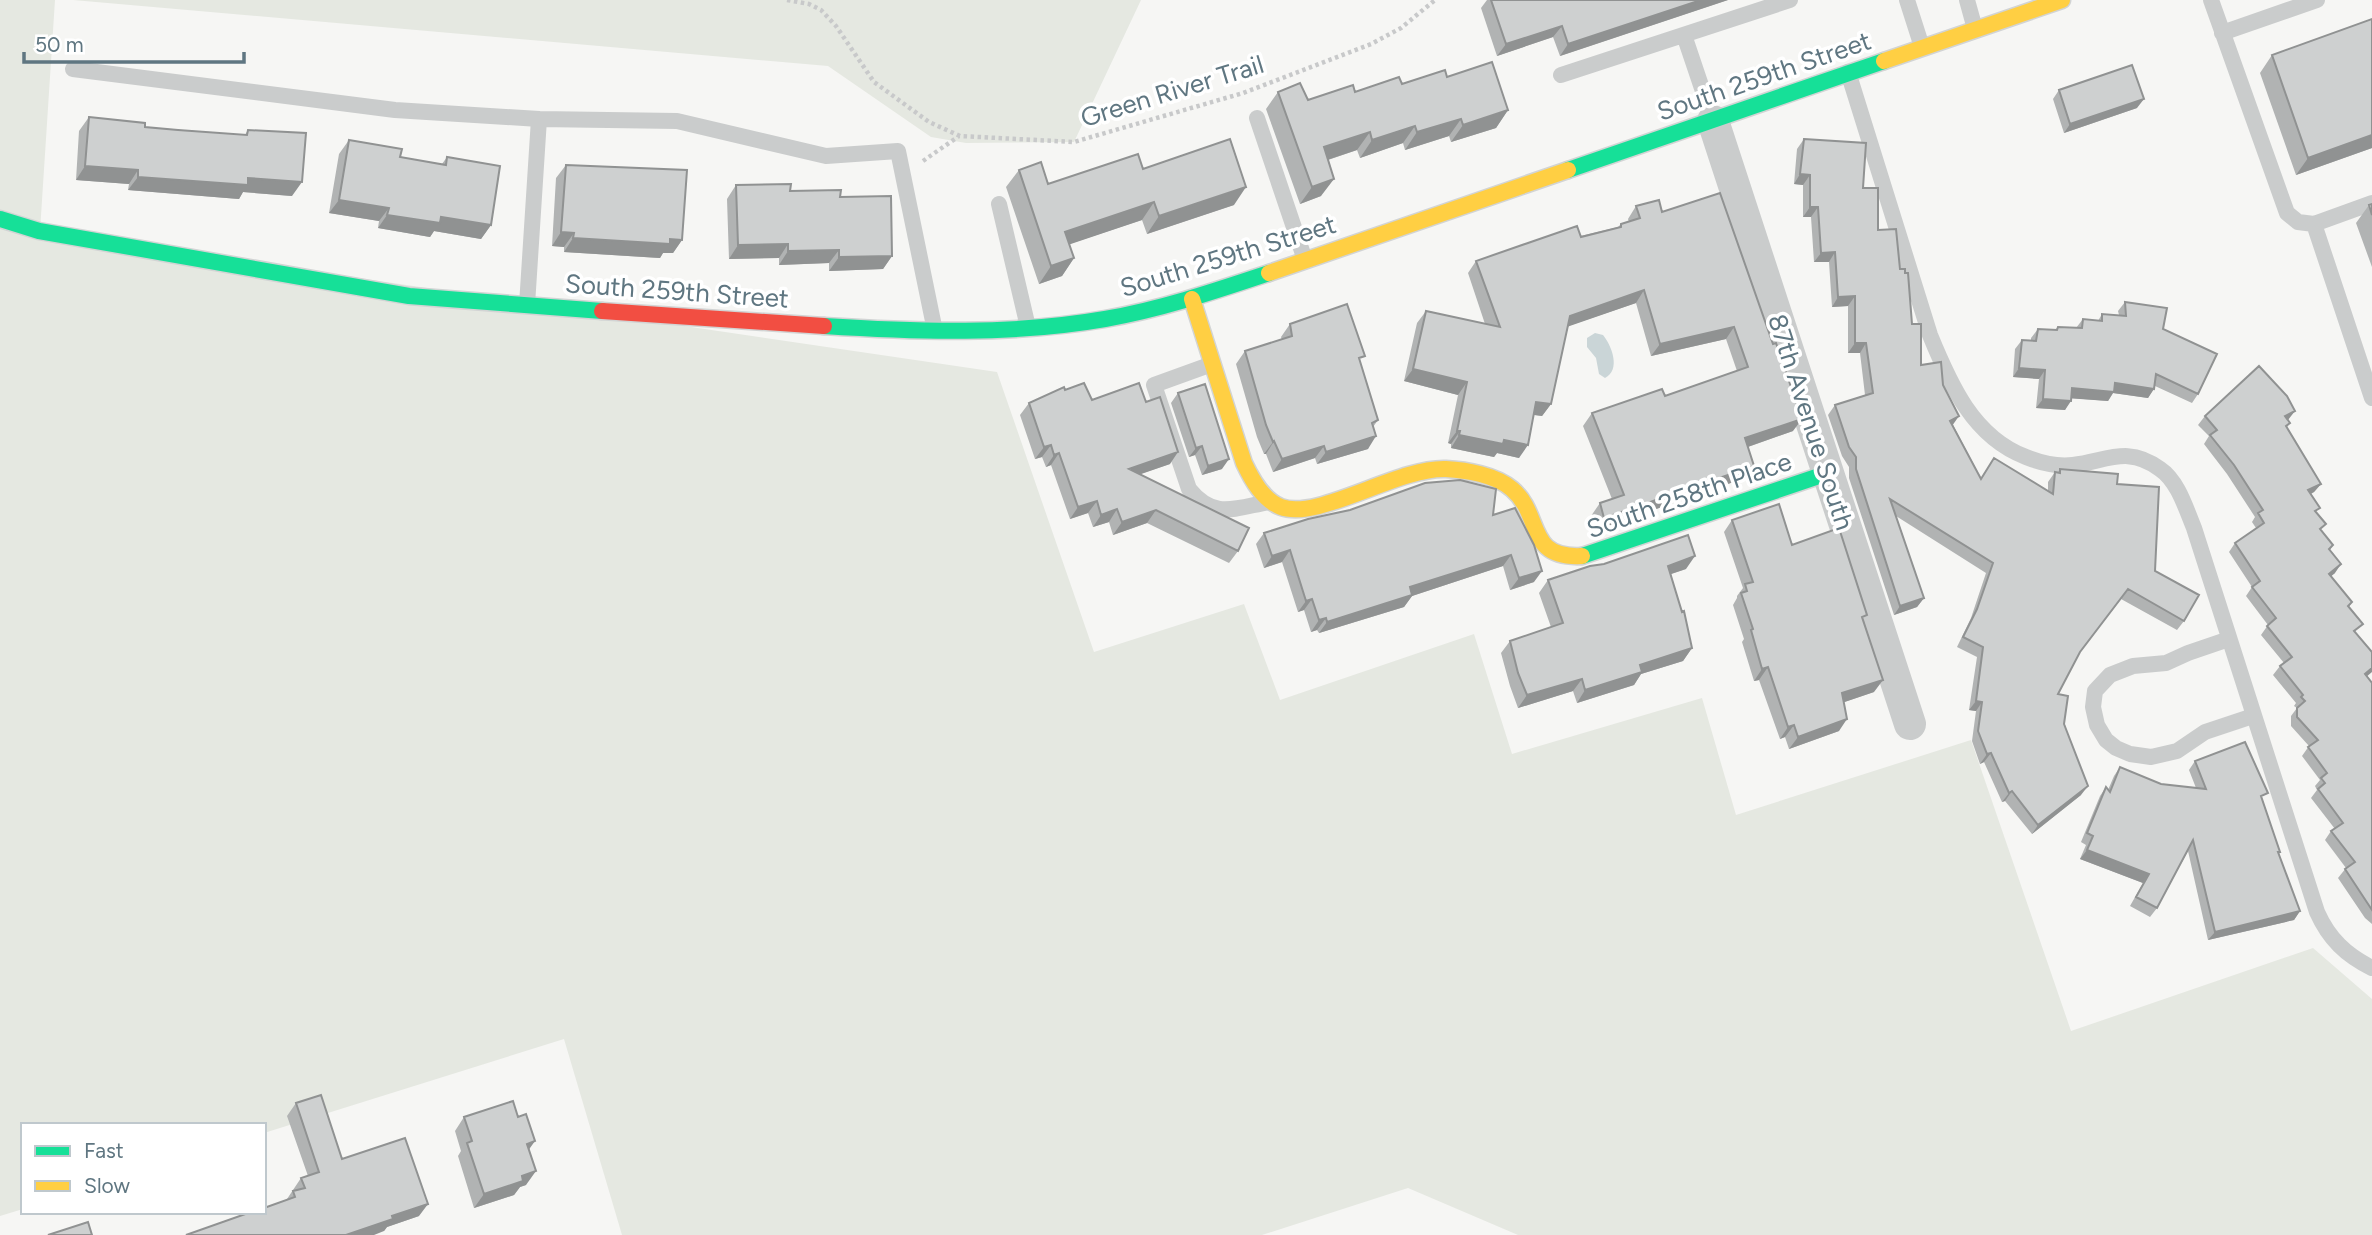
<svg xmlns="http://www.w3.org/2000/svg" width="2372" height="1235" font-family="Figtree,sans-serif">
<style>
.green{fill:#e5e8e1}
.water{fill:#cad5d7}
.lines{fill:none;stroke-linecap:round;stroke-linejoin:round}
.fast-casing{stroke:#d2d4d4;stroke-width:19}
.slow-casing{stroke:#d2d4d4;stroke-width:19}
.jam-casing{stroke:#d2d4d4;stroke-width:19}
.path{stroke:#c8c9ca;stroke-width:4.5;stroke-dasharray:3.5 3.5;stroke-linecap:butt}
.lane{stroke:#cacccc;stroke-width:16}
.street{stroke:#cacccc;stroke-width:32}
.fast{stroke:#16e098;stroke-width:16}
.slow{stroke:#ffcf43;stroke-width:16}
.jam{stroke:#f24e42;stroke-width:16}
.wall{fill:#b1b3b3}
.shaded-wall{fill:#909292}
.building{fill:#ced0d0;stroke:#909292;stroke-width:2}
.labels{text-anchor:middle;stroke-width:7;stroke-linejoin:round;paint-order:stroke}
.street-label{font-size:26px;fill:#5f7681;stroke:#fff}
</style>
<rect width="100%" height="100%" fill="#f6f6f4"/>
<path class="green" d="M0,0H55L40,231L997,372L1094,652L1244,604L1280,700L1474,634L1512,754L1702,698L1736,815L1971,740L2071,1031L2313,948L2372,999V1235H1518L1408,1188L1262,1235H622L564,1039L264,1133V1125H23V1209L0,1216Z
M73,0H1141L1074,142L966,143L931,137L828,66Z"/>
<path class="water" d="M1595,333L1603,335C1612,346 1621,370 1605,378L1599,374L1596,358L1587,347V338Z"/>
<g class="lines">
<defs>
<path id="fast" d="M1568,170L1884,61
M0,219L39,231L409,296L602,311
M824,326C918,332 1013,335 1105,319C1162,309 1215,291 1269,273
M1582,556L1828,473"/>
<path id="slow" d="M1884,61L2062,0
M1269,273L1568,170
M1192,299L1244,463C1252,480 1263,500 1281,507C1318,521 1398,467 1446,469C1466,470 1496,475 1512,489C1543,515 1525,559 1582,556"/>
<path id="jam" d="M602,311L824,326"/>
</defs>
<use href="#fast" class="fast-casing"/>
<use href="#slow" class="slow-casing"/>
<use href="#jam" class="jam-casing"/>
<path class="path" d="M787,0L809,4L821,10L836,26L874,82L929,122L960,136L1074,142L1243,93L1371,44L1401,28L1435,0
M923,161L959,136"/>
<path class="lane" d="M1907,0L1922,47
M1967,0L1975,29
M2211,0L2287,213L2298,222L2314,224L2372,203
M2222,33L2317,0
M1684,35L1713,121
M73,69L395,110L539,119L677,121L826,156L898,151L935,331
M1848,72L1930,335C1950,384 1973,437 2026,457C2041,463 2057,467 2073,465C2107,461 2128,445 2160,469C2178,481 2186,509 2194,528L2317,912C2329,939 2346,955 2372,968
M1561,75L1790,0
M1257,118L1305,260
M999,204L1028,327
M2314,224L2372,398
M527,305L539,119
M1212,364L1154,385L1189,489C1214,520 1235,508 1269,502
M2229,639L2188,653L2166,663L2133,666L2110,675L2095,691L2093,707L2097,725L2106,740L2116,748L2130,754L2151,757L2177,751L2205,732L2253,716"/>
<path class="street" d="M1713,121L1910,724"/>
<use href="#fast" class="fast"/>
<use href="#slow" class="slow"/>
<use href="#jam" class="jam"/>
</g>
<path class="wall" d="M1487,0H1728L1560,56L1553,37L1497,56L1481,8Z
M2372,19V148L2296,175L2260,73L2272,55Z
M1447,77L1508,110L1496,128L1451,142L1449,136L1405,150L1403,143L1360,158L1357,150L1328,160L1321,196L1300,204L1266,109L1278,92L1308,100Z
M2059,90L2137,108L2064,133L2053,99Z
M89,117L145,127L245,135L248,130L292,196L243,192L239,199L128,190L129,184L76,180L79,131Z
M1804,139L1863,188L1878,230L1900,269L1921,365L1943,385L1953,425L1981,478L1994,458L2048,491V482L2055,472H2058L2060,469L2117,484L2155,571L2184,621L2177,630L2121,599L2078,655L2058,694L2081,795L2032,834L2005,801L2002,802L1984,762L1980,764L1972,741L1976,711L1969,710L1977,657L1957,647L1971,618L1986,573L1896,516L1924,598L1917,607L1894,615L1849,478V467L1842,456L1828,415L1835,405L1865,395L1860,353H1848V306L1832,307L1829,262H1814L1811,217H1803V185L1794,184L1797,149Z
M349,140L400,157L442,164L447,157L491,225L481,239L434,231L430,237L378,228L379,221L329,213L339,154Z
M566,165L682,240L673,253H663L660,258L564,252V247L552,246L556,178Z
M1143,169L1234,205L1147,234L1142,220L1069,244L1074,258L1062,276L1039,284L1006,187L1019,170L1048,184Z
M736,185L840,197L892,256L883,269L829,271V263L779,265V258L729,259L727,199Z
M1720,193L1793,431L1748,447L1754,466L1745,478L1596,530L1591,516L1600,503L1612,499L1583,426L1592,413L1665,396L1737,371L1726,339L1651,356L1636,303L1568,326L1551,404L1542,416L1534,415L1519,458L1497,453L1494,457L1451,448V444L1448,443L1458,395L1404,381L1417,323L1426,311L1485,324L1468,273L1476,261L1618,227L1621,224L1629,222L1628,219L1636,206L1662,212Z
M2372,204V267L2356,223L2369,205Z
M2125,302L2163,329L2198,394L2192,403L2155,386L2148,398L2113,393L2108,401L2071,398L2065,410L2036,408L2039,379L2013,377L2015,349L2022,340L2031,341V338L2038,329L2055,330L2058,327L2076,328L2083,319L2098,321L2102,314L2119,315L2118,311Z
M1290,324L1360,362L1378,420L1373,427L1368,449L1317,464L1315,458L1273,472L1266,454H1264L1257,437L1236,364L1245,351L1282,340L1281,337Z
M1065,390L1092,400L1170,464L1140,474L1238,551L1229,563L1147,523L1113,535L1109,522L1093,527L1088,513L1070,519L1051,465L1046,467L1042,457L1035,459L1020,415L1029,403Z
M1178,393L1222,469L1202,475L1195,455L1189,457L1171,403Z
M2205,416L2288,420L2290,423L2287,427L2321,484L2314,492L2311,494L2321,530L2333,545L2330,550L2335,573L2331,576L2352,602L2349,607L2367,676L2372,683V924L2365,918L2338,878L2346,868L2325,840L2331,831L2335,829L2311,798L2317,790L2315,786L2320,780L2302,756L2309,746L2291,726V716L2297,708L2294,706L2296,703L2273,675L2280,666L2284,663L2261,635L2268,625L2246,596L2252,587L2229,552L2235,543L2256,528L2252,522L2255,517L2227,474L2204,444L2209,436L2198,425Z
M1493,515L1534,582L1510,590L1503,566L1412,596L1404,607L1319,633L1317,630L1311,632L1304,610L1298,612L1282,562L1264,568L1256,544L1264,533Z
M1732,520L1792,545L1864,620L1874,692L1844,702L1839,731L1789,749L1785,737L1780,739L1759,680L1754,681L1742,642L1744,639L1733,605L1737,598V596L1743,588L1724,532Z
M1686,569L1671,574L1692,648L1683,661L1641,674L1634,685L1577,703L1573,691L1518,708L1510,686L1501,653L1510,641L1551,627L1539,593L1548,580Z
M2195,761L2263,801L2280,852L2279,854L2300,911L2294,920L2208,940L2188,851L2157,908L2150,917L2130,906L2143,883L2080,859L2086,845L2081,842L2100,796L2106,787L2108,790L2114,776L2120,767L2161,784L2196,788L2189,770Z
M296,1103L342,1159L419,1216L387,1227L384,1231L287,1199L301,1178L308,1176L287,1116Z
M464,1117L529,1149L526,1185L520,1187L514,1195L474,1208L458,1156L461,1151L455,1131Z"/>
<path class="shaded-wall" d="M1701,0H1728L1560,56L1568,44Z
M1562,26L1553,37L1497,56L1506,44Z
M2144,99L2137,108L2064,133L2070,124Z
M1508,110L1496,128L1451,142L1463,125Z
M1461,119L1449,136L1405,150L1417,132Z
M1415,126L1403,143L1360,158L1372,140Z
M1370,132L1357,150L1312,165L1324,147Z
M2372,135V148L2296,175L2308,158Z
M85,166L138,170L129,184L76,180Z
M1800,174L1810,175L1803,185L1794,184Z
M138,177L248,178L302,182L292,196L243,192L239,199L128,190Z
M1334,179L1321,196L1300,204L1312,187Z
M1246,187L1234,205L1147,234L1159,216Z
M339,200L389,208L379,221L329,213Z
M1154,202L1142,220L1053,250L1065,232Z
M1810,207H1818L1811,217H1803Z
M387,215L441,217L491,225L481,239L434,231L430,237L378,228Z
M561,232L574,233L564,247L552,246Z
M573,238L670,239L682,240L673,253H663L660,258L564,252Z
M788,244L779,258L729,259L738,245Z
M839,250L829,263L779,265L788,251Z
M1835,252L1829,262H1814L1821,253Z
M892,256L883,269L829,271L839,257Z
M1074,258L1062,276L1039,284L1051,266Z
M1644,290L1636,303L1561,329L1570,316Z
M1855,296L1848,306L1832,307L1838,297Z
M1734,327L1726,339L1651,356L1660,344Z
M1855,343H1866L1860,353H1848Z
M2019,368L2045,370L2039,379L2013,377Z
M1413,369L1467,382L1458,395L1404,381Z
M2115,383L2154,389L2148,398L2113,393L2108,401L2066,398L2072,388Z
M2043,399L2071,401L2065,410L2036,408Z
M1536,402L1551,404L1542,416L1528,414Z
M2295,411L2288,420L2285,416Z
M1959,416L1952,426L1950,421Z
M1802,419L1793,431L1736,451L1745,438Z
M1457,431H1460L1451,444L1448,443Z
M1459,435L1504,440L1528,445L1519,458L1497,453L1494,457L1451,448Z
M1376,436L1368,449L1317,464L1326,452Z
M1274,441L1266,454H1264L1273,442Z
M1051,445L1042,457L1035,459L1044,447Z
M1202,446L1195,455L1189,457L1196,448Z
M1324,446L1315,458L1273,472L1282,459Z
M1178,452L1170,464L1121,481L1129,469Z
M1059,453L1051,465L1046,467L1054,455Z
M1229,459L1222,469L1202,475L1208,466Z
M1754,466L1745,478L1596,530L1604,518Z
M2321,484L2314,492L2302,498L2308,490Z
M1097,501L1088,513L1070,519L1078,507Z
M1117,509L1109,522L1093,527L1101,515Z
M1156,510L1147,523L1113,535L1122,522Z
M1290,550L1282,562L1264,568L1272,556Z
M1511,555L1503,566L1412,596L1404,607L1319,633L1327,622L1410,587Z
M1695,556L1686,569L1659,578L1668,566Z
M2341,564L2335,573L2323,583L2329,574Z
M1542,571L1534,582L1510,590L1519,578Z
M1924,598L1917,607L1894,615L1900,606Z
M1312,599L1304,610L1298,612L1306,601Z
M1326,618L1317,630L1311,632L1319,620Z
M1692,648L1683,661L1641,674L1634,685L1577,703L1585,690L1640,665Z
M1768,667L1759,680L1754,681L1762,669Z
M2372,668V672L2359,683L2365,674Z
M1582,679L1573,691L1518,708L1527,695Z
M1883,680L1874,692L1833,706L1842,693Z
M1976,701L1982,702L1976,711L1969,710Z
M1847,719L1839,731L1789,749L1798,737Z
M1794,725L1785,737L1780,739L1788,727Z
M1991,753L1984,762L1980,764L1987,754Z
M2088,786L2081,795L2032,834L2038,825Z
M2012,791L2005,801L2002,802L2009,793Z
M2087,850L2149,874L2143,883L2080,859Z
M2300,911L2294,920L2208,940L2215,932Z
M535,1141L525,1155L527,1144Z
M536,1171L526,1185L520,1187L514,1195L474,1208L484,1194L522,1176Z
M428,1204L419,1216L387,1227L384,1231L374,1235H346L392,1216Z"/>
<path class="building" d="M1491,0H1701L1568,44L1562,26L1506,44Z
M2372,19V135L2308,158L2272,55Z
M1492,62L1508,110L1463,125L1461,119L1417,132L1415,126L1372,140L1370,132L1324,147L1334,179L1312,187L1278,92L1300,83L1308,100L1353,85L1355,92L1399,77L1402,84L1445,70L1447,77Z
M2132,65L2144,99L2070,124L2059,90Z
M89,117L145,123V127L178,130L247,135L248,130L306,133L302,182L248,178V185L138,177V170L85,166Z
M1230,139L1246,187L1159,216L1154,202L1065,232L1074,258L1051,266L1019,170L1041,162L1048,184L1138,154L1143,169Z
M1804,139L1866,143L1863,188H1878V230L1896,229L1900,269H1905V273H1908L1912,324H1921V365L1941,362L1943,385L1959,416L1950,421L1981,479L1994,458L2053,494L2055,472L2060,473V469L2118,474L2117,484L2159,487L2155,571L2199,595L2184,621L2128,589L2080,652L2058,694L2068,696L2064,724L2088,786L2038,825L2012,791L2009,793L1991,753L1987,754L1978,731L1982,702L1976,701L1983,647L1963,637L1977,609L1993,563L1890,499L1924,598L1900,606L1856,469V457L1849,447L1835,405L1873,393L1866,343H1855V296L1838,297L1835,252L1821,253L1818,207H1810V175L1800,174Z
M349,140L402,149L400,157L446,165L447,157L500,166L491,225L441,217L440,223L387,215L389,208L339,200Z
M566,165L687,170L682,240L670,239V244L573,238L574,233L561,232Z
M791,184L790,191L841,190L840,197L891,196L892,256L839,257V250L788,251V244L738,245L736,185Z
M1720,193L1773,344L1776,343L1802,419L1745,438L1754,466L1604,518L1600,503L1624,495L1592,413L1662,389L1665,396L1748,367L1734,327L1660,344L1644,290L1570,316L1551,404L1536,402L1528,445L1504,440L1503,444L1459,435L1460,431H1457L1467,382L1413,369L1426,311L1500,327L1476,261L1577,226L1581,237L1621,227V224L1640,218L1636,206L1659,200L1662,212Z
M2372,204V215L2369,205Z
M2125,302L2167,308L2163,329L2217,354L2198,394L2156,374L2154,389L2115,383L2114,392L2072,388L2071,401L2043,399L2045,370L2019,368L2022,340L2036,341L2038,329L2057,330L2058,327L2082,328L2083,319L2102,321V314L2126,316Z
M1347,304L1365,356L1359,358L1378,420L1372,423L1376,436L1326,452L1324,446L1282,459L1274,441L1273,442L1266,425L1245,351L1292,336L1290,324Z
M2259,366L2287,396L2295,411L2285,416L2290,423L2286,426L2321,484L2308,490L2320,508L2315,511L2326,524L2320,529L2333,545L2329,549L2341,564L2329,574L2352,602L2348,606L2363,624L2354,631L2372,652V668L2365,674L2372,683V910L2345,869L2355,862L2331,831L2343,823L2318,789L2325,783L2321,778L2327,773L2308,747L2318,740L2297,717V708L2305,701L2301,697L2303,695L2280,666L2292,657L2267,626L2276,618L2252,587L2260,581L2235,543L2264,523L2258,513L2263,510L2234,465L2210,435L2217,430L2205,416Z
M1084,383L1092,400L1139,383L1146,402L1160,397L1178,452L1129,469L1249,528L1238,551L1156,510L1122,522L1117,509L1101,515L1097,501L1078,507L1059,453L1054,455L1051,445L1044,447L1029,403L1064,387L1065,390Z
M1205,384L1229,459L1208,466L1202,446L1196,448L1178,393Z
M1460,480L1496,489L1493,515L1515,508L1534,545L1542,571L1519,578L1511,555L1410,587L1412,595L1327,622L1326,618L1319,620L1312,599L1306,601L1290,550L1272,556L1264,533L1308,519L1350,510L1425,483Z
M1779,504L1792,545L1839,528L1867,615L1862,617L1883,680L1842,693L1847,719L1798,737L1794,725L1788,727L1768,667L1762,669L1751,630L1753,629L1741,593L1747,591L1745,584L1753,582L1732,520Z
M1688,535L1695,556L1668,566L1682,612L1684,611L1692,648L1640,665L1642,672L1585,690L1582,679L1527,695L1518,673L1510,641L1563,623L1548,580L1590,566L1604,564Z
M2245,742L2268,793L2261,796L2280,852H2278L2300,911L2215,932L2193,840L2157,908L2136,897L2149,874L2087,850L2093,836L2087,833L2106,787L2110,792L2120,767L2161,784L2206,789L2195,761Z
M321,1095L342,1159L405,1138L428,1204L392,1216L393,1219L346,1235H186L251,1212H264V1208L295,1197L293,1191L305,1188L301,1178L319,1172L296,1103Z
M513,1101L518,1117L526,1114L535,1141L527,1144L536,1171L522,1176L523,1181L484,1194L467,1143L472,1141L464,1117Z
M88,1222L92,1235H48Z"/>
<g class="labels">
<g class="street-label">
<text transform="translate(1764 76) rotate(-19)" y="9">South 259th Street</text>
<text transform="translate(1172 91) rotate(-17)" y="9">Green River Trail</text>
<text transform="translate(1228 256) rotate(-17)" y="9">South 259th Street</text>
<text transform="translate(677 291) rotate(4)" y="9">South 259th Street</text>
<text transform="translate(1811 422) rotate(72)" y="9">87th Avenue South</text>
<text transform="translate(1689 495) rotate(-19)" y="9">South 258th Place</text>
</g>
</g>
<rect x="21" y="1123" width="245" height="91" fill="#ffffff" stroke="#bfc8cd" stroke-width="2"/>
<rect x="35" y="1146" width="35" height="10" fill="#16e098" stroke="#bfc8cd" stroke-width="2"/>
<text x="84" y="1158" font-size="21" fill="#5f7681">Fast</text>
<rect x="35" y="1181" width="35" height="10" fill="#ffcf43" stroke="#bfc8cd" stroke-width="2"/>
<text x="84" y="1193" font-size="21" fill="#5f7681">Slow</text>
<path d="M24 52v10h220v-10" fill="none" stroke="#5f7681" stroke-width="3.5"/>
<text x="35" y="52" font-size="21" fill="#5f7681" stroke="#ffffff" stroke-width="5" paint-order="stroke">50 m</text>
</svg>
